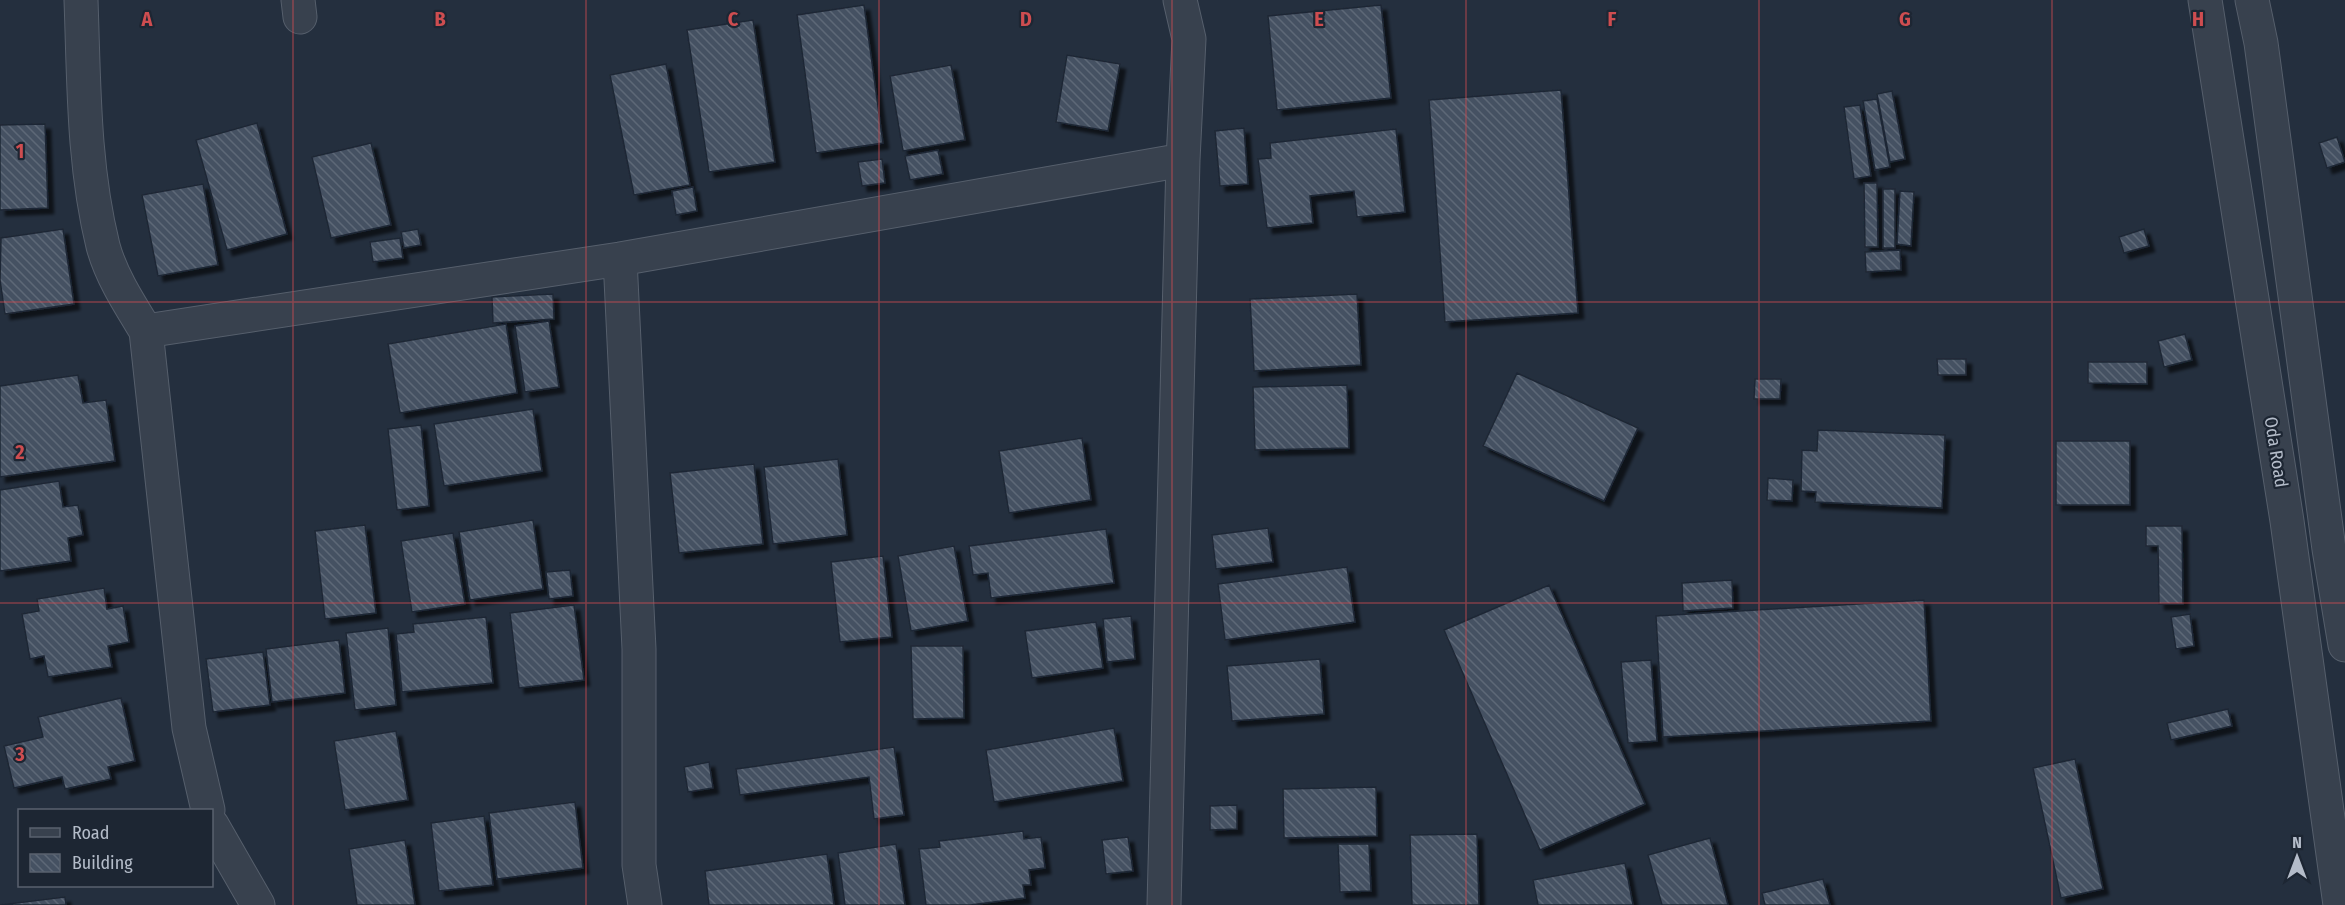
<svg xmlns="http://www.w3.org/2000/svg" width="2345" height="905" font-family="'Fira Sans Condensed',sans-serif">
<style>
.building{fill:url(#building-back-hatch);stroke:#1f2835;stroke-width:1.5;filter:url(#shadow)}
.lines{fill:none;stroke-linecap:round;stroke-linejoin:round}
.minor-casing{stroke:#565f6c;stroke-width:35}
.minor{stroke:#38414e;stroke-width:33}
.grid{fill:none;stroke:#ce4d50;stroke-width:1.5;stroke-opacity:0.55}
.labels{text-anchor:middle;stroke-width:4.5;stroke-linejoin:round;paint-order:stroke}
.street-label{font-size:18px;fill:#b4bcc9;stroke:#1d2633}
.grid-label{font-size:20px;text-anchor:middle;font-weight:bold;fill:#ce4d50;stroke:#1d2633;stroke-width:4.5;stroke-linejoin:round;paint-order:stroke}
</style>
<defs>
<pattern id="building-back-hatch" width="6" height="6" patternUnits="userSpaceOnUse" patternTransform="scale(1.5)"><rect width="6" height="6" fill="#455162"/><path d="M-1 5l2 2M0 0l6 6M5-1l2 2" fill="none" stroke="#5d6877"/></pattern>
<filter id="shadow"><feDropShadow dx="5.5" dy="5.5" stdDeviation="1.5" flood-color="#0009"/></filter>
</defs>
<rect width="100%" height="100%" fill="#242f3e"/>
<path class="building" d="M864,5L883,143L816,153L797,15Z
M1381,5L1391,98L1277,110L1268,16Z
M753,20L775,162L709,172L687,30Z
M1067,55L1120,64L1108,131L1056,122Z
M666,64L690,185L634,195L610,75Z
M951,65L965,140L903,151L890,76Z
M1561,90L1578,313L1445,322L1429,100Z
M1892,91L1905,159L1890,162L1877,94Z
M1877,99L1890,167L1875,170L1863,101Z
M1860,105L1871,176L1854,179L1844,107Z
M257,123L287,234L227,250L196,140Z
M45,124L48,208L0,210V125Z
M1244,128L1248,184L1220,186L1215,131Z
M1396,129L1405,212L1357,217L1354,191L1310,196L1313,223L1267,228L1258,159L1271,158L1270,143Z
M2337,137L2345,162L2327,168L2319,143Z
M371,143L391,225L331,238L312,157Z
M938,150L943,174L910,180L905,156Z
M882,159L885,183L862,186L858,162Z
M1864,183H1877L1878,247H1865Z
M203,184L218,265L158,276L142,195Z
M693,187L697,211L676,215L672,191Z
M1883,189H1895V248H1883Z
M1900,191L1914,192L1911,246L1897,244Z
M63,229L74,304L5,314L0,280L1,238Z
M418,229L421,245L404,248L401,232Z
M2144,229L2149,246L2124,253L2119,237Z
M400,238L403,258L373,262L370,242Z
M1900,250L1901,270L1866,272L1865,252Z
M553,294L554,319L493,323L492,297Z
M1357,294L1361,365L1254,371L1250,299Z
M549,321L559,387L525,392L515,326Z
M506,324L517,393L400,413L388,344Z
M2185,334L2192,360L2164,367L2158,341Z
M1937,359H1966V375H1938Z
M2088,362H2147V384L2088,383Z
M1517,373L1638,428L1604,501L1483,446Z
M78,375L83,403L106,400L115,461L0,477V386Z
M1755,379H1781L1780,399H1754Z
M1347,385L1349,448L1255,450L1253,387Z
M533,409L542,471L444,486L434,424Z
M421,425L429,506L397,510L388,429Z
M1818,430L1945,435L1942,508L1815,502L1816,492L1801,491L1802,450L1817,451Z
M1082,438L1091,500L1009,513L999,451Z
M2056,441H2130V505H2056Z
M838,459L847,535L773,544L764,467Z
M754,464L763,544L679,553L670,473Z
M1768,478L1793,480L1792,501L1767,500Z
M59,481L63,507L78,505L83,535L68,538L71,561L0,571V490Z
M533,520L543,589L470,600L459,532Z
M365,525L376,613L325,619L315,531Z
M2146,526H2182L2183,604H2159L2158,546H2146Z
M1268,528L1273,562L1216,569L1212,535Z
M1106,529L1114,583L991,598L988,573L973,575L969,546Z
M453,533L465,604L412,612L401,541Z
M954,546L968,621L911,631L898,556Z
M883,556L892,637L840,642L831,562Z
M1347,567L1355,622L1225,640L1218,584Z
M570,570L573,596L549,599L546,572Z
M1732,580L1733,608L1683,611L1682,583Z
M1549,585L1645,804L1540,850L1444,630Z
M104,588L107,609L123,606L129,642L108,646L112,667L48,677L44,656L30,659L22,614L39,611L37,599Z
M1924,600L1931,721L1663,737L1656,616Z
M574,605L584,680L519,688L510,613Z
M2190,614L2194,646L2176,649L2171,617Z
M1131,616L1135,659L1107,662L1103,619Z
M486,617L493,683L402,692L396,634L414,632L413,624Z
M1096,622L1103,668L1032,678L1025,631Z
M388,628L396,705L355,710L346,633Z
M339,640L345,693L272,702L266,649Z
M911,646H963L964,718L913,719Z
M263,652L270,705L213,712L206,659Z
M1320,659L1324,714L1232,721L1227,666Z
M1651,660L1657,741L1628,743L1621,662Z
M121,698L135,761L108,767L111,779L65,789L62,777L14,788L4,746L43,737L38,717Z
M2228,709L2232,726L2171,740L2167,723Z
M1114,728L1123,781L994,802L986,750Z
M396,731L408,800L345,810L334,741Z
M894,747L904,815L874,819L869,777L740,795L736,769Z
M2075,759L2103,889L2061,898L2033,768Z
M709,762L713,788L688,792L684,767Z
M1376,787L1377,836L1284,838L1283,789Z
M575,802L583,868L497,879L489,813Z
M1237,805V829L1210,830V806Z
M484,816L493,885L439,891L431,823Z
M1023,831L1024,839L1041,837L1045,868L1029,870L1031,885H1023L1025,898L970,905H926L919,849L940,847L939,841Z
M1477,834L1479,905H1412L1410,835Z
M1128,837L1133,871L1106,874L1102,840Z
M1710,838L1728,905H1662L1648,855Z
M405,840L415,905H357L349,849Z
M896,844L905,905H845L838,853Z
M1338,844H1369L1371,891L1340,892Z
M827,854L834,905H709L705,871Z
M1625,863L1633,905H1538L1533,880Z
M1823,879L1830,905H1765L1762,893Z
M65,897L66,905H0Z"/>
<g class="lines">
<defs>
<path id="minor" d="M81,0C84,82 83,165 103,246C111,276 130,305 146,331L189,728L208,810
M298,0L300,17
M2205,0L2287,521L2340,905
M2252,0L2261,43L2329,549L2345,645
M620,259L639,649V865L645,905
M146,331L620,259L1183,160
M212,825L258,905
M1164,905L1183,160L1189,39L1180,0"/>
</defs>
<use href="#minor" class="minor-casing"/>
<use href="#minor" class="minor"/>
</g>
<path class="grid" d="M293,0V905M586,0V905M879,0V905M1172,0V905M1466,0V905M1759,0V905M2052,0V905M0,302H2345M0,603H2345"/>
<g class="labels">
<g class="street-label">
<text transform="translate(2276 452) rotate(81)" y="6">Oda Road</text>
</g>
</g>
<g class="grid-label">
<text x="147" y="26">A</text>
<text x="440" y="26">B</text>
<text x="733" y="26">C</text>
<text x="1026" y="26">D</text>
<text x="1319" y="26">E</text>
<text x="1612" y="26">F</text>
<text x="1905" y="26">G</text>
<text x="2198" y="26">H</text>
<text x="20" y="158">1</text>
<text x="20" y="459">2</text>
<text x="20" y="761">3</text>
</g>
<rect x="18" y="809" width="195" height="78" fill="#1d2633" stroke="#59626f" stroke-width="1.5"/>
<rect x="30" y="828" width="30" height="9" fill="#38414e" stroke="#59626f" stroke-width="1.5"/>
<text x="72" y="839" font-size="18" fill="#b4bcc9">Road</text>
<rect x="30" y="854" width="30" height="18" fill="url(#building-back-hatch)" stroke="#59626f" stroke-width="1.5"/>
<text x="72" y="869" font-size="18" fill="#b4bcc9">Building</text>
<g transform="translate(2297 857)" stroke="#1d2633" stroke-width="4.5" paint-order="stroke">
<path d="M0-4.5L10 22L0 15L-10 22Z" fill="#b4bcc9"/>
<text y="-9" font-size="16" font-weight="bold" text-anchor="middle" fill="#b4bcc9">N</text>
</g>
</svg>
